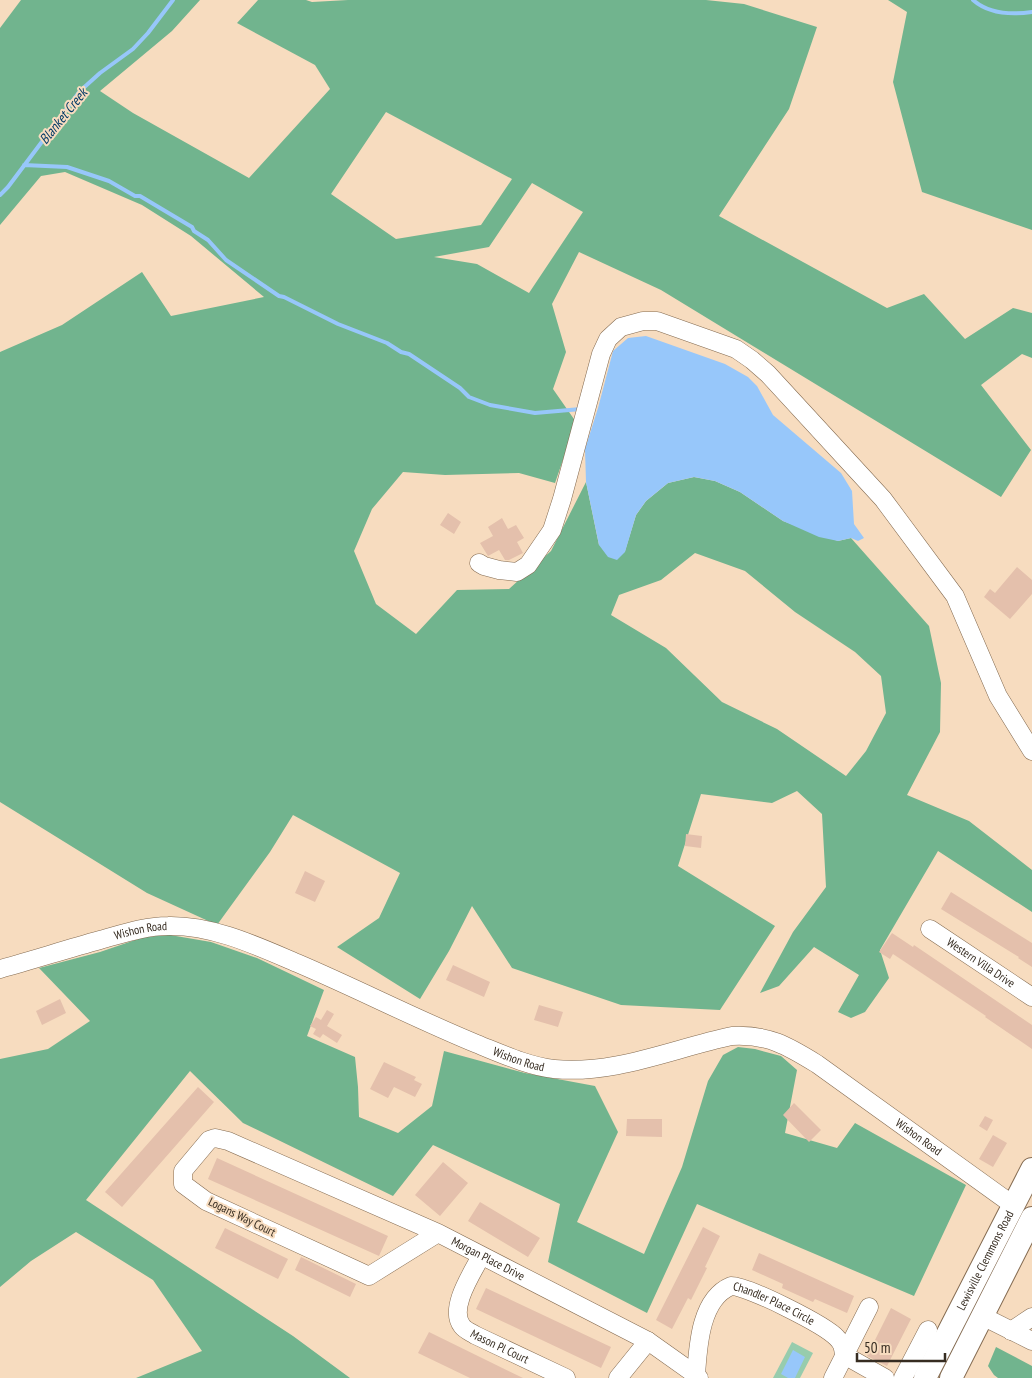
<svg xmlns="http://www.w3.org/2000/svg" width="1032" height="1378" font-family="'PT Sans Narrow',sans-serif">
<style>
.green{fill:#97ccad}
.forest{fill:#71b48e;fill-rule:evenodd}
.water{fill:#97c7fa}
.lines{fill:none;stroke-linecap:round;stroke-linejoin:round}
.stream{stroke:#97c7fa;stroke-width:4}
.building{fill:#e4c0ac}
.minor-casing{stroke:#846b51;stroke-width:19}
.major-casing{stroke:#846b51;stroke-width:24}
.minor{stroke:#fff;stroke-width:18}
.major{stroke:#fff;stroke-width:22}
.labels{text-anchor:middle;stroke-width:4;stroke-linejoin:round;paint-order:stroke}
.street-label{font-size:12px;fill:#362c21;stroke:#f7dcbf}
.water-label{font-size:14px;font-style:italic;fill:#023967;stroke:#f7dcbf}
</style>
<rect width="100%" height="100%" fill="#f7dcbf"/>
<path class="green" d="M792,1342L813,1353L800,1378H773Z"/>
<path class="forest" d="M21,0H200L172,31L100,91L133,113L249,178L330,89L315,65L237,23L258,0H306L312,2L348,0H706L744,4L817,27L789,109L719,216L887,308L924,294L965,339L1013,308L1032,313V358L1022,354L981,385L1031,450L1001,497L661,290L579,252L552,304L566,352L553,389L576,422L555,483L519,473L445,475L403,472L372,509L354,551L376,604L416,634L457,590L509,589L551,551L586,482L599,545L625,551L636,515L646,501L668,483L694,477L715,481L740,492L783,521L838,541L851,538L929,626L941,683L940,732L907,795L969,821L1032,870V912L938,851L880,950L889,978L865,1012L851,1018L838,1012L859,975L814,947L779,986L760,993L793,932L826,887L822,814L797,791L772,803L701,794L678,866L775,926L720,1010L621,1005L512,968L472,906L449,951L420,999L337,947L379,918L400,873L293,815L270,852L217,925L147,893L0,802V352L62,325L142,272L171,316L264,297L191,236L142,205L65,172L41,176L0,225V28ZM386,112L512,179L481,225L396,239L331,194ZM532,183L583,212L529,293L477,264L434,257L489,247ZM695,553L745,571L795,612L855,652L881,676L886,713L866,751L846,776L777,729L722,702L666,648L611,615L619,595L661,580Z
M888,0H1032V230L922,192L893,82L907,12Z
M170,935L211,942L257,958L324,990L307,1036L355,1057L358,1087L359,1117L398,1133L432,1106L444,1051L525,1073L595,1086L618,1132L577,1222L644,1254L682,1167L708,1081L723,1055L738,1047L755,1049L781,1056L797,1070L785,1133L837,1148L855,1123L966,1185L914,1296L697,1204L647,1313L548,1262L560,1204L433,1145L393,1196L243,1123L190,1071L86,1200L293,1336L350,1378H136L202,1351L153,1280L76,1232L31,1261L0,1287V1059L48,1049L90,1021L39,968L100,952L144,937Z
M996,1347L1032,1366V1378H998L994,1375L988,1366Z"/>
<path class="water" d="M646,336L725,364L748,377L757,386L773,415L841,473L852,491L854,524L864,538L858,541L851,538L838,541L819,537L783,521L740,492L715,481L694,477L668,483L646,501L636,515L625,552L617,560L608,557L599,545L586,482L585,449L598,408L613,351L628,338Z
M793,1350L805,1357L795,1378H788L781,1374Z"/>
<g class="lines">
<path class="stream" d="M973,0C989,14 1011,15 1032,12
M24,165L67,167L109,181L135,196H140L192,227L194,231L208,240L226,260L279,296L284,297L338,324L387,343L401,352L409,354L460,388L469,397L490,405L535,413L581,409
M0,195L8,187L80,91L100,73L133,49L148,33L173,0"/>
</g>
<path class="building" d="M448,513L461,522L454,534L440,525Z
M502,518L508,529L516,525L524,538L517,542L523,553L509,560H505L499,550L488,556L480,543L493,536L488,527Z
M1017,567L1032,580V594L1010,619L984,597L990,589L995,593Z
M686,834L702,836L701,848L685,846Z
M305,871L325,881L315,902L295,893Z
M951,892L1032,943V967L1018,958L1019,957L941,909Z
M892,933L913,947L914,945L1032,1025V1049L985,1017L986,1016L893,954L890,959L879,952Z
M453,965L490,982L484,997L446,980Z
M60,999L66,1013L42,1025L36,1011Z
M539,1005L563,1012L558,1027L534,1020Z
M327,1010L334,1014L327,1026L342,1035L337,1043L323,1034L320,1038L313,1034L316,1029L310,1026L316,1017L321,1020Z
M384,1062L416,1077L414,1080L422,1084L415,1097L394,1087L388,1098L370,1089Z
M198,1087L214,1102L122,1207L105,1192Z
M794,1103L821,1130L809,1142L783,1115Z
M985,1116L993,1120L987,1131L979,1126Z
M627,1119H662V1137L626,1136Z
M993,1135L1007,1143L993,1167L979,1159Z
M217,1158L388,1236L379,1256L208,1179Z
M443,1162L468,1183L440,1216L415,1195Z
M480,1202L540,1238L528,1257L468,1221Z
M703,1227L720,1236L705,1267L707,1268L691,1300L688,1298L672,1329L656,1320Z
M225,1228L288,1259L278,1279L215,1248Z
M759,1253L854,1296L847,1313L815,1299L813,1302L782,1288L783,1284L752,1270Z
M301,1257L356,1284L350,1297L295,1270Z
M486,1288L611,1347L601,1368L476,1309Z
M891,1308L911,1319L887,1366L867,1356Z
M429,1332L523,1378H470L418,1353Z"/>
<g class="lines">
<defs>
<g id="minor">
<path d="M479,563L484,566L499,570L517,572L528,565L552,530L562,499L601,354L608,339L621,327L643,321H657L736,349L752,360L768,374L883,499L955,596L998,696L1032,751"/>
<path id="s1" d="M930,929L1032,997"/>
<path id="s2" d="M0,969C33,960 67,949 100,940C122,934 145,926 168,926C213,925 257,946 297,963C358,989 416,1019 477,1044C502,1054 528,1066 554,1069C615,1075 674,1048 732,1036C768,1034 788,1046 817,1064L1013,1205"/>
<path id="s3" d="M438,1233L369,1276L206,1201L183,1184V1171L209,1140L215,1138L228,1141L438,1233L648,1341L696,1375"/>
<path id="s4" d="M481,1256C473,1272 448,1308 462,1326C465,1330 470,1332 475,1335L566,1378"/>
<path d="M982,1316L1032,1341"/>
<path d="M1011,1331L1032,1317"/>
<path d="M618,1378L648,1341"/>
<path id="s5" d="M699,1378L696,1375C698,1347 700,1299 731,1286C748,1286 825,1325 837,1338C843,1344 843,1348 844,1355L885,1378"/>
<path d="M833,1378L869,1307"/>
<path d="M903,1378L928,1330"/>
</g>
<g id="major">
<path id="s6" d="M925,1378L1032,1169"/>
<path d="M951,1378L1032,1218"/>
</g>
</defs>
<use href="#minor" class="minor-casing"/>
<use href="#major" class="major-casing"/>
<use href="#minor" class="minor"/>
<use href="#major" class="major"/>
</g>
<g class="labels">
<g class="street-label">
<text dy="4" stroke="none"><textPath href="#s2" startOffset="146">Wishon Road</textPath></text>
<text dy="4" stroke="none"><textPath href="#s1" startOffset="61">Western Villa Drive</textPath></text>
<text dy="4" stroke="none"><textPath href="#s2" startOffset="551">Wishon Road</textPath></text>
<text dy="4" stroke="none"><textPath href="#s2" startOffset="986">Wishon Road</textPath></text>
<text transform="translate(242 1217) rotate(26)" y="4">Logans Way Court</text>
<text dy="4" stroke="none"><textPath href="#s3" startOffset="648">Morgan Place Drive</textPath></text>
<text dy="4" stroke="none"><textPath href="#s6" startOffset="132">Lewisville Clemmons Road</textPath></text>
<text dy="4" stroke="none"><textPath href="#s5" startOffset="151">Chandler Place Circle</textPath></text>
<text dy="4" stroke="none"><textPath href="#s4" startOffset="119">Mason Pl Court</textPath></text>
</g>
<g class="water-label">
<text transform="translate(63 116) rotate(-51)" y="5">Blanket Creek</text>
</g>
</g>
<path d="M857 1353v8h88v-8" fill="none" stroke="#362c21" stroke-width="2.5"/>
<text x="864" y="1353" font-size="15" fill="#362c21" stroke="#f7dcbf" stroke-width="4" paint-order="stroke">50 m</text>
</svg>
